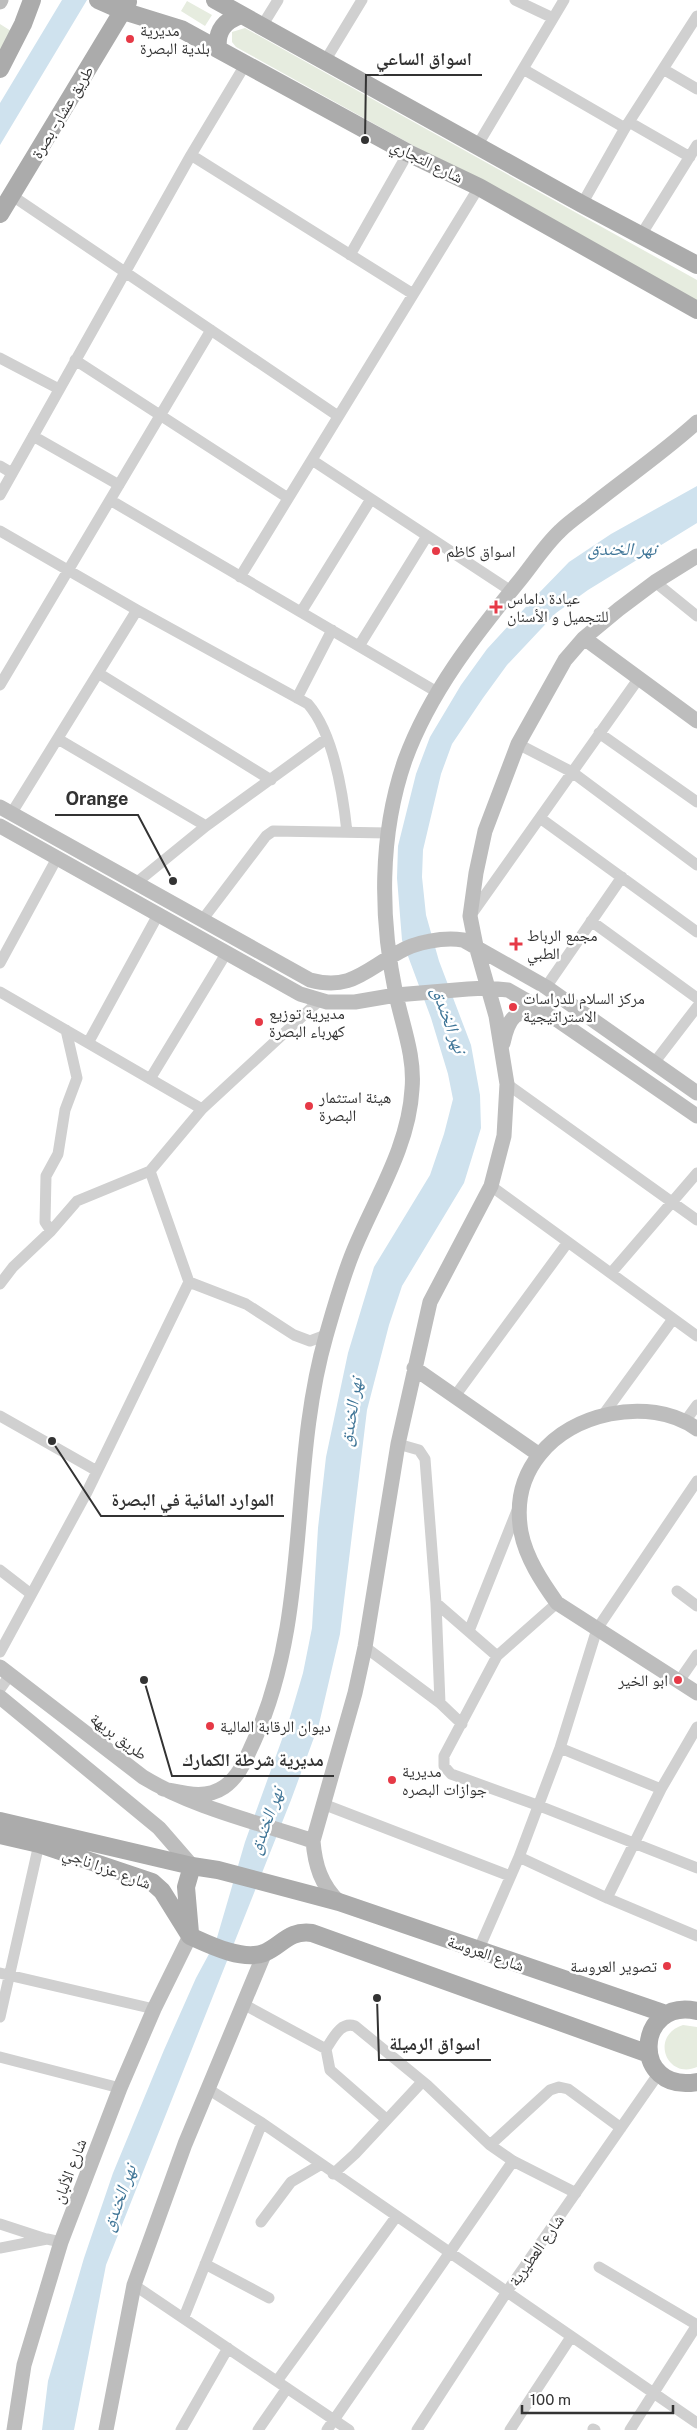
<svg xmlns="http://www.w3.org/2000/svg" width="697" height="2430" font-family="'Public Sans','Noto Naskh Arabic',sans-serif">
<style>
.green{fill:#e6ecdf}
.water{fill:#cfe2ee}
.lines{fill:none;stroke-linecap:round;stroke-linejoin:round}
.street{stroke:#d0d0d0;stroke-width:11}
.secondary{stroke:#bdbdbd;stroke-width:15}
.primary{stroke:#ababab;stroke-width:18}
.poi-dot{fill:#e63946;stroke:#fff;stroke-width:2}
.labels{text-anchor:middle;stroke-width:5;stroke-linejoin:round;paint-order:stroke}
.poi-label{font-size:16px;fill:#333;stroke:#fff;text-anchor:start}
.street-label{font-size:16px;fill:#333;stroke:#fff}
.water-label{font-size:18px;font-style:italic;fill:#3f7597;stroke:#fff}
.leader{fill:none;stroke:#333;stroke-width:2}
.callout-dot{fill:#333;stroke:#fff;stroke-width:2}
.callout-label{font-size:18px;text-anchor:middle;font-weight:bold;fill:#333;stroke:#fff;stroke-width:5;stroke-linejoin:round;paint-order:stroke}
</style>
<rect width="100%" height="100%" fill="#fff"/>
<path class="green" d="M187,1L212,15L205,26L181,11Z
M0,24L11,31L0,59Z
M245,28L697,280V303L236,47L232,42V32Z
M683,2025L697,2027V2067C667,2080 649,2036 683,2025Z"/>
<path class="water" d="M62,0H87L0,145V103Z
M697,486V523L588,590L556,613L507,665L483,698L452,744L441,774L423,850L422,877L426,915L439,961L471,1045L480,1095L481,1128L464,1183L402,1286L389,1325L367,1410L340,1634L319,1724L291,1800L106,2265L74,2430H42L48,2381L84,2258L113,2173L164,2050L196,1978L216,1941L245,1842L290,1717L303,1673L312,1628L318,1528L326,1457L348,1353L374,1267L430,1175L444,1134L453,1099L448,1074L431,1018L402,940L397,878L398,846L416,774L430,737L461,685L487,649L536,596L569,562L611,534Z"/>
<g class="lines">
<path class="street" d="M515,0L553,18
M262,26L278,0
M325,61L362,0
M523,69L625,128
M663,69L697,89
M629,122L690,157
M477,146L564,0
M191,155L413,294
M11,195L338,416
M582,204L625,128L697,16
M641,235L697,145
M350,255L408,153
M0,358L59,389
M75,360L288,498
M33,436L119,485
M312,460L511,591
M0,466L12,473
M0,495L191,155L245,65
M110,500L437,692
M0,531L137,610L308,704C334,734 343,794 347,832
M240,577L479,187
M655,582L697,616
M301,612L371,499
M359,646L427,536
M98,673L271,780
M0,685L211,330
M297,698L332,630
M599,733L697,802
M58,739L206,826
M518,744L572,772L697,865
M11,814L137,610
M540,818L697,932
M136,883L206,826L326,739
M471,915L639,678
M203,919L266,836L273,831L388,833
M591,921L697,998
M0,963L57,858
M546,987L622,877
M0,992L202,1109
M88,1043L159,913
M654,1063L697,1007
M150,1079L227,952
M507,1084L697,1220
M491,1186L697,1336
M51,1231L45,1222L46,1176L58,1154L65,1110L77,1078L66,1030
M611,1273L697,1173
M189,1282L246,1304L294,1335L310,1341L326,1335
M0,1284L13,1267L51,1231L77,1201L150,1171L202,1109L320,1000
M455,1396L568,1242
M603,1415L673,1319
M0,1416L97,1471
M686,1420L697,1405
M398,1444L419,1450L425,1459L436,1603L440,1703
M0,1570L31,1594
M677,1591L697,1606
M436,1603L497,1656
M557,1603L497,1656L444,1756V1766L451,1774L537,1805L697,1868
M469,1631L518,1508
M365,1647L440,1703L462,1724
M0,1652L87,1492L189,1282L150,1171
M679,1681L697,1655
M0,1689L10,1675
M560,1748L661,1789
M323,1804L510,1876
M519,1857L607,1898L697,1936
M607,1898L661,1789L697,1727
M478,1951L519,1857L560,1748L597,1629L697,1481
M0,1973L154,2009
M243,2004L326,2049
M0,2017L39,1844
M0,2057L120,2088
M208,2089L262,2123L697,2423
M386,2119L330,2070L326,2049C333,2039 340,2021 355,2026L427,2085L490,2145L513,2161L576,2193
M490,2145L550,2090L559,2087L568,2089L621,2128
M333,2174L355,2154L422,2082
M261,2222L291,2182L320,2165
M0,2224L46,2239
M0,2248L47,2239L61,2242
M205,2264L269,2298
M599,2267L697,2325
M134,2285L349,2430
M184,2317L262,2123
M277,2381L396,2217
M593,2429L595,2430
M181,2430L228,2348
M258,2430L287,2388
M327,2430L513,2161
M417,2430L506,2293L659,2073
M510,2430L571,2337
M630,2430L697,2325"/>
<path class="secondary" d="M0,2L1,0
M584,638L697,721
M0,807L310,980C351,991 365,970 399,952C416,942 443,937 463,940L546,987L697,1093
M0,826L300,994L327,1002H355L396,995L468,989L487,988L508,990L543,1010L697,1116
M503,1043C509,1016 515,1010 543,1010
M414,1368L538,1454
M697,1429C673,1411 639,1408 610,1414C553,1426 510,1470 521,1532C526,1558 542,1582 557,1603L697,1693
M0,1667L143,1777C194,1808 257,1822 313,1841C315,1865 321,1885 339,1902
M0,1697L159,1828L192,1866
M163,1789C184,1793 205,1800 224,1787C240,1776 246,1758 254,1741C312,1613 288,1468 326,1336C334,1308 342,1279 353,1252C374,1200 409,1147 412,1089C415,1057 403,1027 396,995C380,918 379,835 405,760C430,692 475,635 520,580C533,564 545,545 560,531C569,522 581,514 591,506C626,478 664,452 697,422
M313,1841L355,1693L365,1647L398,1444L430,1302L491,1186L504,1136L507,1084L496,1016L476,946L470,916L476,873L485,831L518,744L565,660L584,638L619,609L655,582L697,556
M14,2430L24,2365L61,2242L120,2088L154,2009L190,1936
M106,2430L134,2285L185,2144L265,1952"/>
<path class="primary" d="M98,0L123,11L181,29L408,153L479,187L697,310
M215,0L582,204L697,265
M218,49C216,31 224,21 241,15
M0,69L23,24L32,0
M0,214L128,2
M0,1821L192,1866L218,1870L339,1902L666,2014
M0,1835L39,1844L152,1882L162,1891L190,1936
M190,1933L186,1887L192,1866
M190,1936C210,1945 242,1961 264,1953C283,1945 288,1930 312,1933L649,2054
M697,2011C635,1997 630,2094 697,2082"/>
</g>
<g class="poi-dot">
<circle cx="130" cy="39" r="5"/>
<circle cx="436" cy="551" r="5"/>
<path d="M493.5 599.5h5v5h5v5h-5v5h-5v-5h-5v-5h5z"/>
<path d="M513.5 936.5h5v5h5v5h-5v5h-5v-5h-5v-5h5z"/>
<circle cx="513" cy="1007" r="5"/>
<circle cx="259" cy="1022" r="5"/>
<circle cx="309" cy="1106" r="5"/>
<circle cx="678" cy="1680" r="5"/>
<circle cx="210" cy="1726" r="5"/>
<circle cx="392" cy="1780" r="5"/>
<circle cx="667" cy="1966" r="5"/>
</g>
<g class="labels">
<g class="poi-label">
<text x="140" y="36">مديرية<tspan x="140" dy="18">بلدية البصرة</tspan></text>
<text x="446" y="557">اسواق كاظم</text>
<text x="507" y="604">عيادة داماس<tspan x="507" dy="18">للتجميل و الأسنان</tspan></text>
<text x="527" y="941">مجمع الرباط<tspan x="527" dy="18">الطبي</tspan></text>
<text x="523" y="1004">مركز السلام للدراسات<tspan x="523" dy="18">الاستراتيجية</tspan></text>
<text x="269" y="1019">مديرية توزيع<tspan x="269" dy="18">كهرباء البصرة</tspan></text>
<text x="319" y="1103">هيئة استثمار<tspan x="319" dy="18">البصرة</tspan></text>
<text x="668" y="1686" text-anchor="end">ابو الخير</text>
<text x="220" y="1732">ديوان الرقابة المالية</text>
<text x="402" y="1777">مديرية<tspan x="402" dy="18">جوازات البصره</tspan></text>
<text x="657" y="1972" text-anchor="end">تصوير العروسة</text>
</g>
<g class="street-label">
<text transform="translate(62 112) rotate(-59)" y="6">طريق عشار - بصرة</text>
<text transform="translate(427 161) rotate(26)" y="6">شارع التجاري</text>
<text transform="translate(119 1736) rotate(37)" y="6">طريق بريهة</text>
<text transform="translate(107 1868) rotate(20)" y="6">شارع عزرا ناجي</text>
<text transform="translate(486 1953) rotate(19)" y="6">شارع العروسة</text>
<text transform="translate(69 2171) rotate(-69)" y="6">شارع الألبان</text>
<text transform="translate(536 2250) rotate(-55)" y="6">شارع العطيرية</text>
</g>
<g class="water-label">
<text x="622" y="555">نهر الخندق</text>
<text transform="translate(449 1020) rotate(70)" y="6">نهر الخندق</text>
<text transform="translate(351 1412) rotate(-81)" y="6">نهر الخندق</text>
<text transform="translate(266 1821) rotate(-70)" y="6">نهر الخندق</text>
<text transform="translate(119 2198) rotate(-70)" y="6">نهر الخندق</text>
</g>
</g>
<path class="leader" d="M365 140L366 75H482M173 881L138 815H55M52 1441L101 1516H284M144 1680L172 1776H334M377 1998L379 2060H491"/>
<g class="callout-dot">
<circle cx="365" cy="140" r="5"/>
<circle cx="173" cy="881" r="5"/>
<circle cx="52" cy="1441" r="5"/>
<circle cx="144" cy="1680" r="5"/>
<circle cx="377" cy="1998" r="5"/>
</g>
<g class="callout-label">
<text x="424" y="65">اسواق الساعي</text>
<text x="97" y="805">Orange</text>
<text x="193" y="1506">الموارد المائية في البصرة</text>
<text x="253" y="1766">مديرية شرطة الكمارك</text>
<text x="435" y="2050">اسواق الرميلة</text>
</g>
<path d="M522 2405v8h151v-8" fill="none" stroke="#333333" stroke-width="2.5"/>
<text x="530" y="2405" font-size="15" fill="#333333" stroke="#ffffff" stroke-width="4" paint-order="stroke">100 m</text>
</svg>
